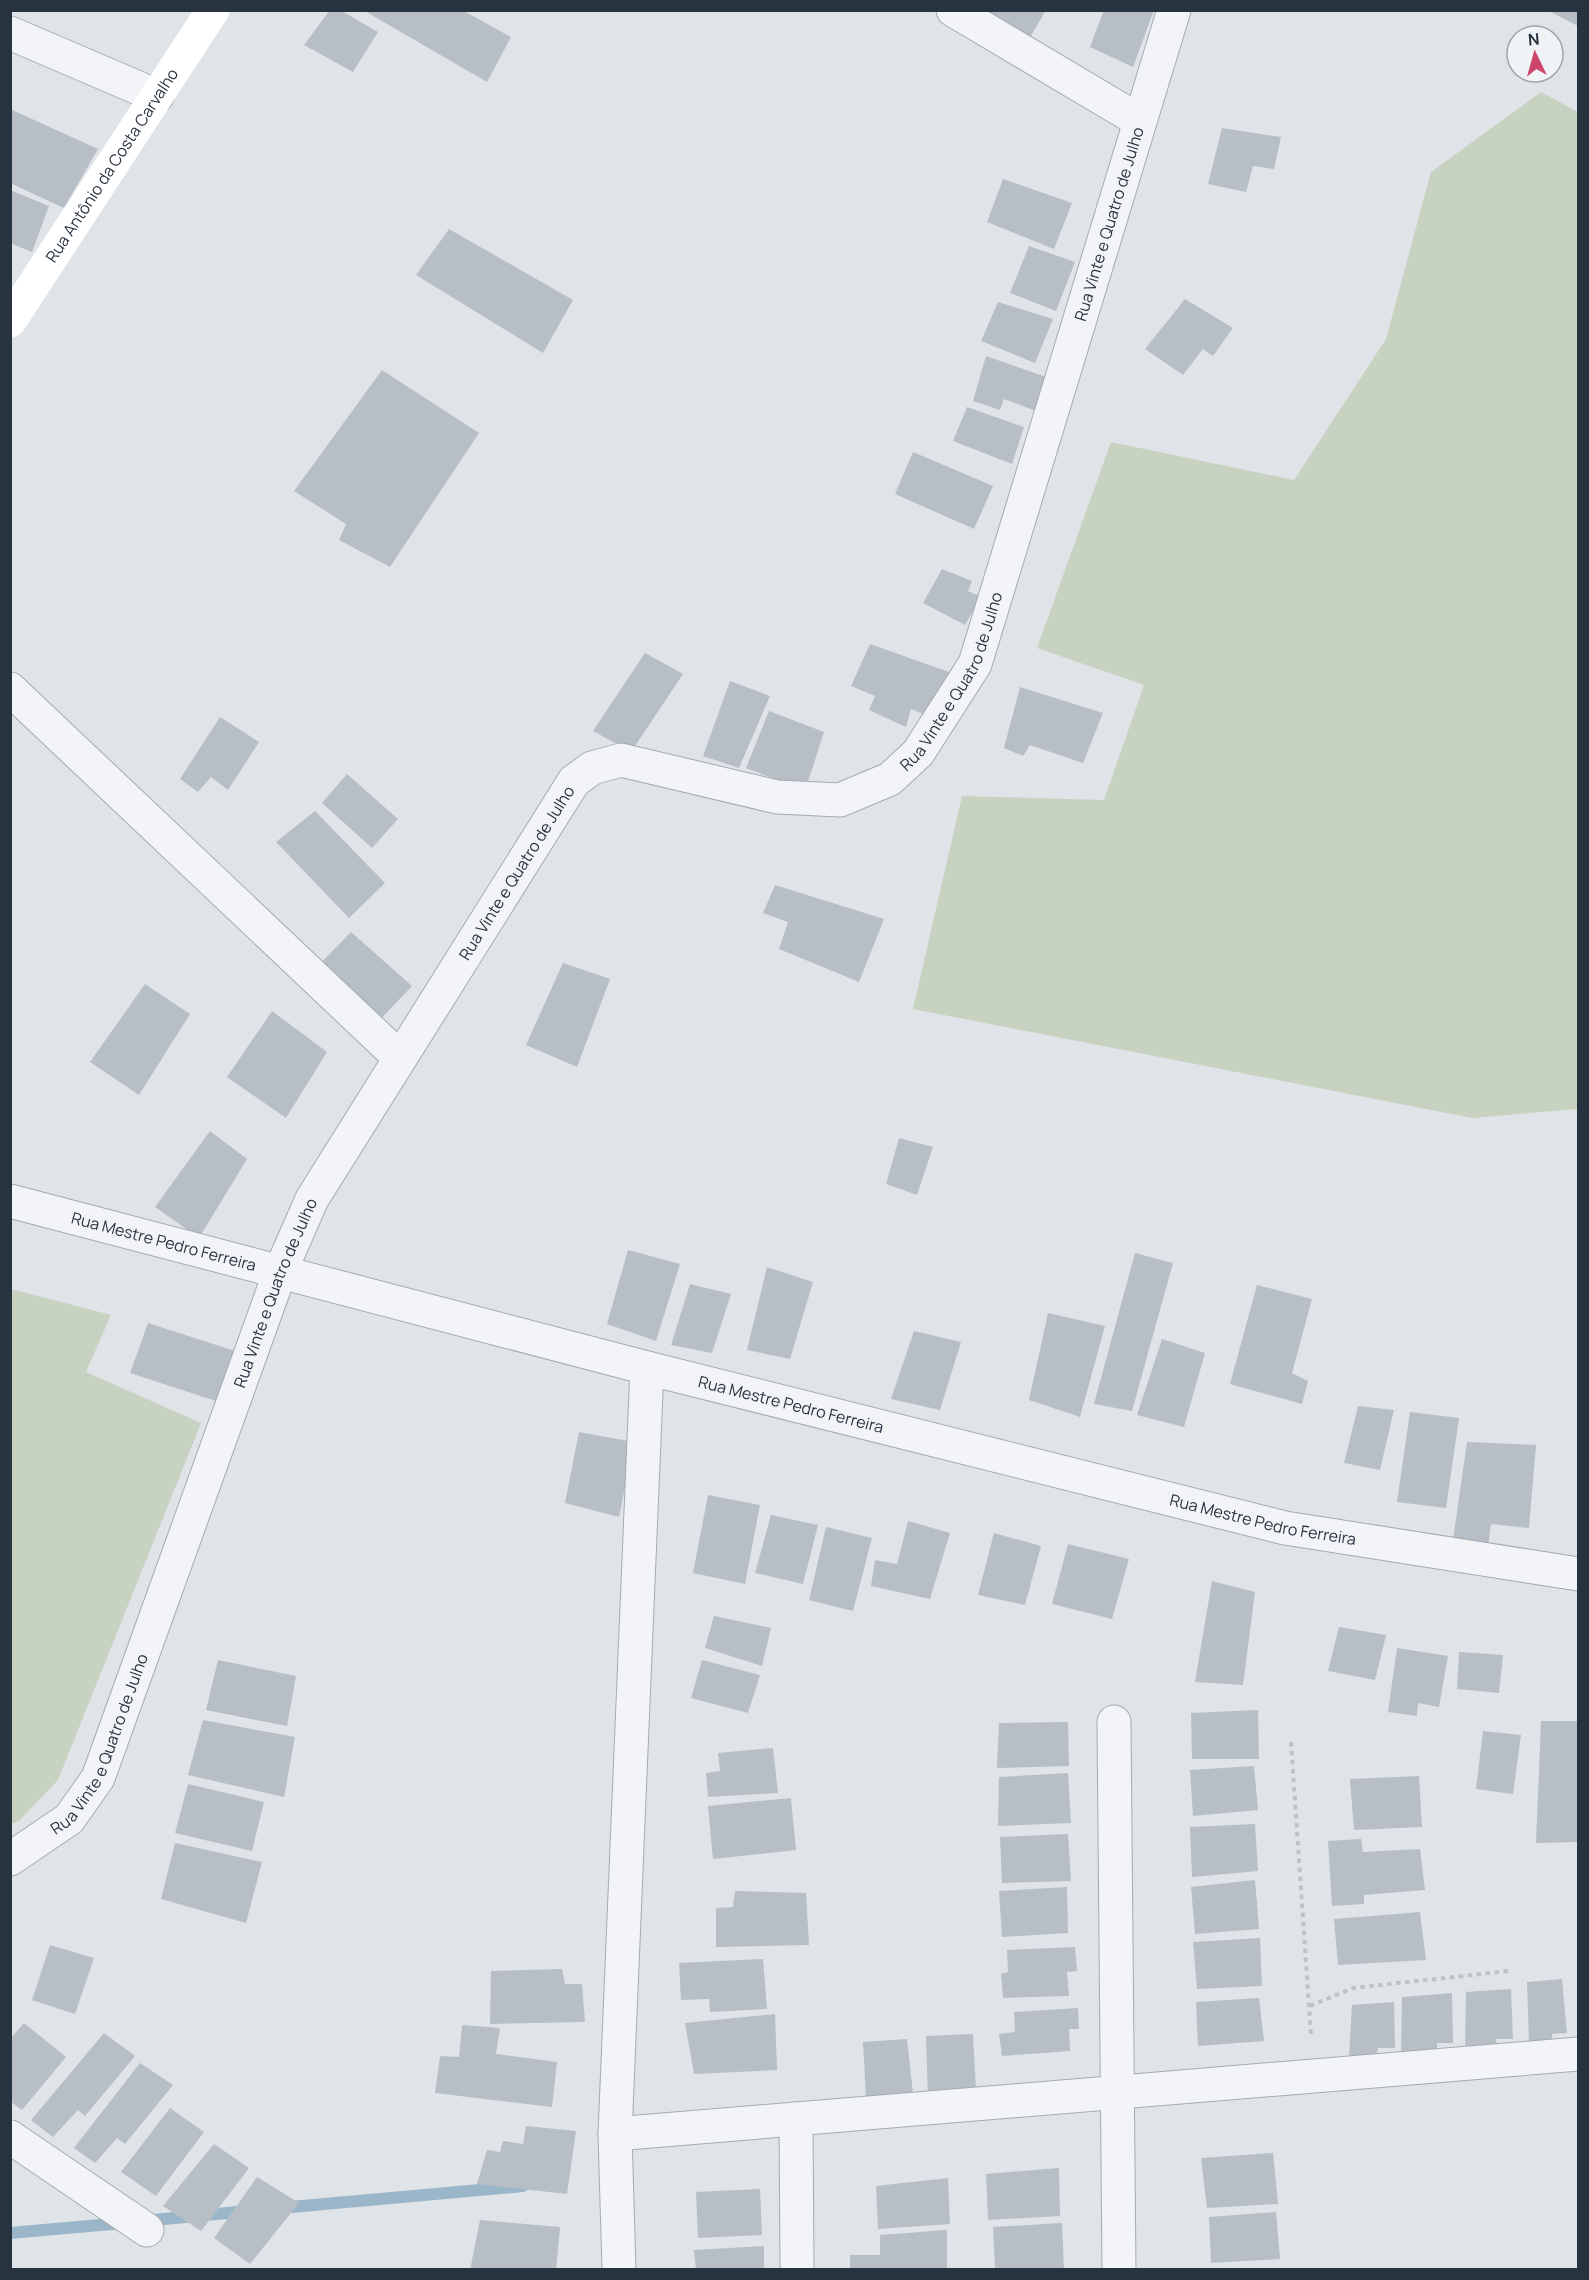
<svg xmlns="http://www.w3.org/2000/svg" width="1589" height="2280" font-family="Manrope,sans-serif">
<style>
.green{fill:#c7d2c1}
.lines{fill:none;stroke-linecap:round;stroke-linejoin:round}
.stream{stroke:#9bb6c8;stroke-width:12}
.building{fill:#b7bec5}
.street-casing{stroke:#a4abb2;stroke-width:35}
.path{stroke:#bdc2c7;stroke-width:4;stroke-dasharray:4.5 4.5;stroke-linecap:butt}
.street{stroke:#f2f4f7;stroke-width:33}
.secondary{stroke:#fff;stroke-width:33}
.labels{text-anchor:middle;stroke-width:6;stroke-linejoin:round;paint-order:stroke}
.street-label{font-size:16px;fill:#283340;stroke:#eff3f6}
</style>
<rect width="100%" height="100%" fill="#dfe4e8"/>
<path class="green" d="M1541,92L1578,112V1109L1472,1118L913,1009L962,796L1104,800L1144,685L1037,648L1111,442L1294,480L1386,339L1431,172Z
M11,1289L111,1315L86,1372L201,1423L58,1780L19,1821L11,1824Z"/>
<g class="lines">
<path class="stream" d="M280,2208L523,2186
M143,2221L248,2211
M10,2233L123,2223"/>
</g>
<path class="building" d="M330,10H340L378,32L353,72L304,45Z
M363,10H462L511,37L487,82Z
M989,10H1046L1028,41L986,15Z
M1104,10H1154L1133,67L1090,47Z
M1547,10H1578V26Z
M10,109L98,149L64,208L10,183Z
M1222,128L1281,137L1274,169L1253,166L1246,192L1208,184Z
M1003,179L1072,203L1054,249L987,222Z
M10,190L49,206L32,252L10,243Z
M449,229L573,300L543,353L416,275Z
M1029,246L1075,262L1056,311L1010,293Z
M1185,299L1233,328L1213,356L1203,349L1183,375L1145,349Z
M998,302L1053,319L1035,363L981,341Z
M986,356L1049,378L1036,411L1004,399L1000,410L973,401Z
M382,370L479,433L390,567L339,540L346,524L294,491Z
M967,407L1024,427L1012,464L953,441Z
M913,452L993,486L974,529L895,494Z
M942,569L972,581L968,591L981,597L965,625L923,603Z
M870,644L949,672L931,717L911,709L906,727L869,710L875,696L851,686Z
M645,653L683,674L631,752L593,731Z
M730,681L770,696L739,768L703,756Z
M1020,687L1103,713L1083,763L1030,745L1023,756L1004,748Z
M769,711L824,732L805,791L746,768Z
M220,717L259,742L228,790L211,777L198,792L180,779Z
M347,774L398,819L372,848L322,803Z
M315,811L385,883L349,918L276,842Z
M775,885L884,919L859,982L779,949L788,922L763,913Z
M351,932L412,986L377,1023L317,967Z
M563,963L610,979L577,1067L526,1045Z
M145,984L190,1014L139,1095L90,1062Z
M272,1011L327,1052L286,1118L227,1077Z
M210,1131L247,1159L199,1238L155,1207Z
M899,1138L933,1147L917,1195L886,1184Z
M628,1250L680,1264L656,1341L607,1324Z
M1135,1253L1173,1263L1132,1411L1094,1404Z
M767,1267L813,1282L790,1359L747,1350Z
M690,1284L731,1294L712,1353L671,1345Z
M1257,1285L1312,1299L1292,1373L1308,1381L1302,1404L1230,1384Z
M1048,1313L1105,1326L1080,1417L1029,1400Z
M148,1323L238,1352L222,1403L130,1373Z
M914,1331L961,1342L940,1410L891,1399Z
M1162,1339L1205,1353L1184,1427L1137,1415Z
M1358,1406L1394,1410L1380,1470L1344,1463Z
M1410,1412L1459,1418L1446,1508L1397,1502Z
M579,1432L634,1442L619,1517L565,1503Z
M1467,1442L1536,1445L1529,1528L1491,1524L1488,1547L1453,1540Z
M708,1495L760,1505L745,1584L693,1573Z
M771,1515L818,1525L803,1584L755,1573Z
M908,1521L950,1533L930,1599L871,1586L875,1560L897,1564Z
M826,1527L872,1538L853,1611L809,1600Z
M994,1533L1041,1546L1025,1605L978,1595Z
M1068,1544L1129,1559L1112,1619L1052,1604Z
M1212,1581L1255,1592L1243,1685L1195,1682Z
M714,1616L771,1628L762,1666L705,1648Z
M1339,1627L1386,1635L1375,1680L1328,1671Z
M1397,1648L1448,1656L1439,1707L1418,1703L1417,1716L1388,1712Z
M1459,1652L1503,1655L1499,1693L1457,1689Z
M218,1660L296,1676L287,1726L206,1710Z
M702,1660L760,1675L748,1713L691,1698Z
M1258,1710L1259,1759H1192L1191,1713Z
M203,1720L295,1737L284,1797L188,1775Z
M1541,1721H1578V1842L1536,1843Z
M1068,1722L1069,1766L997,1768L999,1723Z
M1483,1731L1521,1735L1513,1794L1476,1789Z
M773,1748L778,1793L708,1797L706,1773L720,1771L718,1753Z
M1254,1766L1258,1810L1193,1816L1190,1770Z
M1068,1773L1071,1823L998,1826L999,1777Z
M1419,1776L1422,1827L1354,1830L1350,1779Z
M188,1784L264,1802L252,1851L175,1833Z
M791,1798L796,1850L713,1859L708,1806Z
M1255,1824L1258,1871L1192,1877L1190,1827Z
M1068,1834L1071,1881L1002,1883L1000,1837Z
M1361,1839L1363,1852L1420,1849L1425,1890L1364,1895V1904L1332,1906L1328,1841Z
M175,1843L262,1862L246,1923L161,1899Z
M1255,1880L1259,1929L1195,1934L1191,1887Z
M1067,1887L1068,1933L1002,1937L999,1891Z
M735,1891L806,1893L809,1945L716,1947V1908L733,1907Z
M1420,1912L1426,1960L1338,1965L1334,1919Z
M1260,1938L1262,1986L1197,1989L1193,1942Z
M50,1945L94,1958L75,2014L32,2000Z
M1075,1947L1077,1971L1067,1972L1069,1996L1003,1998L1001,1974L1008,1972L1007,1950Z
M763,1959L767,2009L710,2012L709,1999L681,2000L679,1963Z
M562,1969L565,1984H582L585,2022L490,2024L491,1971Z
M1562,1979L1567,2033L1552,2034V2042L1529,2043L1527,1982Z
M1511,1989L1513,2039H1496L1497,2048L1465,2051L1466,1992Z
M1452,1993L1453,2043H1437V2053L1401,2054L1402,1997Z
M1259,1998L1264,2041L1198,2046L1196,2002Z
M1394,2002L1395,2048H1378L1376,2058L1349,2059L1352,2005Z
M1078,2008L1079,2029H1069L1070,2051L1002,2056L999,2034L1015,2032L1014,2012Z
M775,2014L777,2070L694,2074L685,2023Z
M24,2023L66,2057L22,2110L10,2101V2039Z
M462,2025L500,2028L496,2054L557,2062L552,2107L435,2093L440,2056L459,2057Z
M104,2033L135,2056L85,2116L78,2110L53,2137L31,2120Z
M973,2034L976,2091L928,2095L926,2036Z
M907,2039L913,2093L866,2098L863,2042Z
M140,2063L173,2085L125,2144L117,2138L95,2163L74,2148Z
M170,2108L204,2132L156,2196L121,2172Z
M526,2126L576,2131L567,2194L477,2184L487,2150L500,2152L503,2141L523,2144Z
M214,2144L249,2168L201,2231L163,2206Z
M1273,2153L1278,2204L1207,2208L1201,2158Z
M1059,2168L1060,2216L988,2220L986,2174Z
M257,2177L299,2203L250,2264L214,2238Z
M948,2178L950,2224L878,2229L876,2186Z
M760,2189L762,2235L698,2238L696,2192Z
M1276,2212L1280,2259L1211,2263L1209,2217Z
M480,2220L560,2227L556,2270H470Z
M1062,2223L1064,2270H995L993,2227Z
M947,2230V2270H850V2255H880V2235Z
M764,2246V2270H696L694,2250Z"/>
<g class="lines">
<defs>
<g id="street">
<path d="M953,10L1140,121"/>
<path d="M10,33L157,96"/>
<path d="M10,689L400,1058"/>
<path id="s1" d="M10,1201L647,1368L1285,1528L1578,1574"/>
<path d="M1114,1722L1119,2270"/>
<path id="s2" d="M10,1859L69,1819L98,1778L280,1272L312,1199L574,781L592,768L621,760L777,797L840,800L890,779L918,753L975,664L1174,10"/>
<path d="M796,2119L797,2270"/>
<path d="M615,2134L1578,2054"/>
<path d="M10,2137L147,2230"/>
<path d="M619,2270L615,2134L647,1368"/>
</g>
</defs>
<use href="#street" class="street-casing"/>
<path class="path" d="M1291,1742L1311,2036
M1310,2006L1353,1988L1509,1971"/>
<use href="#street" class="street"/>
<path class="secondary" id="s3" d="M10,321L213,10"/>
</g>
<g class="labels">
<g class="street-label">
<text dy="6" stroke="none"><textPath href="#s3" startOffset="186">Rua Antônio da Costa Carvalho</textPath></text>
<text dy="6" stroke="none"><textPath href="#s2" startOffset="2166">Rua Vinte e Quatro de Julho</textPath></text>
<text dy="6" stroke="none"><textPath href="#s2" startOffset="1680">Rua Vinte e Quatro de Julho</textPath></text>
<text dy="6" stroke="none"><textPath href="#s2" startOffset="1124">Rua Vinte e Quatro de Julho</textPath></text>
<text dy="6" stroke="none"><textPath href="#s1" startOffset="159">Rua Mestre Pedro Ferreira</textPath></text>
<text dy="6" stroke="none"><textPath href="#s2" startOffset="638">Rua Vinte e Quatro de Julho</textPath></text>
<text dy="6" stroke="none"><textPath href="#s1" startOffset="807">Rua Mestre Pedro Ferreira</textPath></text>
<text dy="6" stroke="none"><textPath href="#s1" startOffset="1293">Rua Mestre Pedro Ferreira</textPath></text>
<text dy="6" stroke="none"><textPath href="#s2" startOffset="152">Rua Vinte e Quatro de Julho</textPath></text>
</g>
</g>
<rect width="1589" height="2280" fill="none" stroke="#283340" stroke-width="24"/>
<g transform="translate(1535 54) rotate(355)"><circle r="28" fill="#eff3f6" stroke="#9fa6ad" stroke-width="1.5"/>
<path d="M0-4.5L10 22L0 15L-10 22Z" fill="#cd4568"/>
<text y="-9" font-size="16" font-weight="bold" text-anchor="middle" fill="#283340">N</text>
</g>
</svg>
